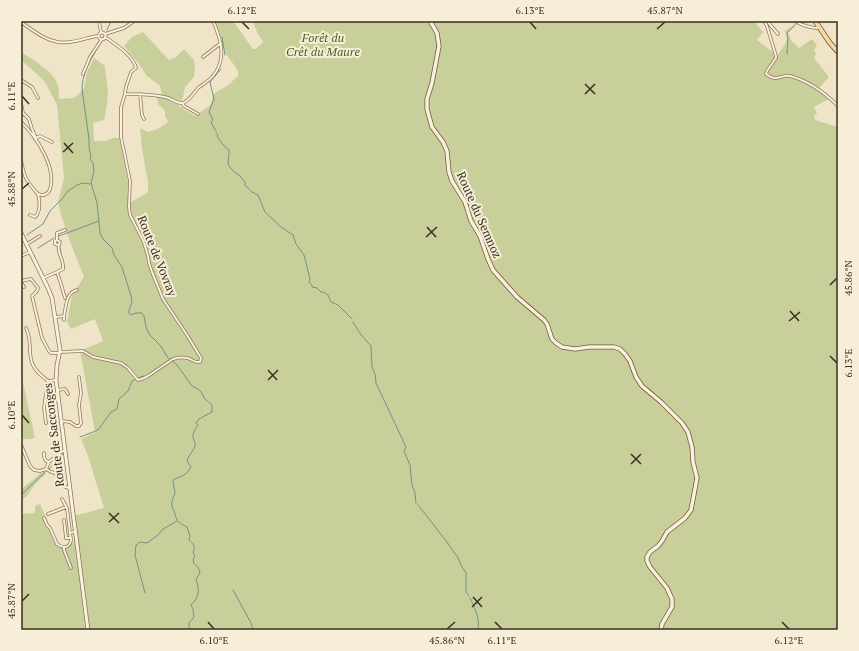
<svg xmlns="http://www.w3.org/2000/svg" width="859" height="651" font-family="'PT Serif',serif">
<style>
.green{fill:#c9cf9b}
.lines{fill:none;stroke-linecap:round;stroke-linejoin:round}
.stream{stroke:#6f938a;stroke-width:1}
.minor-casing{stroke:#8d765c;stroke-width:3.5}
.tertiary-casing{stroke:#8d765c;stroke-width:4.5}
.secondary-casing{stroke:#6f573f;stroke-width:5}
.primary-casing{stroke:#5b4430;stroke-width:5.5}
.minor{stroke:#faf1dc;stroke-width:2}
.tertiary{stroke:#faf1dc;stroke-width:3}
.secondary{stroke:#faf1dc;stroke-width:3.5}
.primary{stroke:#f3d9a0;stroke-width:4}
.ticks{fill:none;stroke:#3d2e20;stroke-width:1.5}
.labels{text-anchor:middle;stroke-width:4;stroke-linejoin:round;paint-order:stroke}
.park-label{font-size:12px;font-style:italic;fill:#4d5a26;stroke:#f7eed8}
.street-label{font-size:12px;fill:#3d2e20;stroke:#f7eed8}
.neatline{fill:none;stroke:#3d2e20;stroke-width:1.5}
.ticks-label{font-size:10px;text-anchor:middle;fill:#3d2e20}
</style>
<rect width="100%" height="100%" fill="#f0e4c8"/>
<path class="green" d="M214,21H233L253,49H256L263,42L258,34L253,23L257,21H754L763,32L757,40L774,53L775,57L773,60L774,61L785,44L787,39L785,31L795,24L788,33L791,40L799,48L812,39L817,45L814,50L816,54L814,58L829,77L819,88L829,99L814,107L817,113L814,116L815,120L838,127V630H21V508L22,514L35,513V506L40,504L59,547H64L74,542V516L104,508L88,456L81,439L95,432L80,351L103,341L95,319L71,329L67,322L72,295L84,277L69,239L60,211L58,202L64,178L57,105L45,82L38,75L21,60V52C33,60 54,71 58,86C59,90 59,95 59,99L73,98L77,96L84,88L87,72L94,58L105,66L108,93L107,105L104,120L93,123L94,141H106L112,138H120L128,181V204C134,199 142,197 148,192V182L142,149L140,128L148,132L158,129L168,122L165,116V111L158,104L157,97L162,94L160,86L147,76L139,64L124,46L132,37L143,32L169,60L176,57L184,49L194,60L195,67L194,77L185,87L183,97L179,106L195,116L209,106L211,104L213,95L216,92L227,86L238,76C239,69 232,63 228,57C224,51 223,43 221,36C219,31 216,26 214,21Z
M21,358L22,378L35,438L29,439H21Z
M45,471L46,474L36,483L26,497L21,500V489L43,472Z"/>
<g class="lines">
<path class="stream" d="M107,30L111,21
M222,37L225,55
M97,49C90,60 82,75 82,89L89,139V148L91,156L90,159L93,163L94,171L91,183L97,203L100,233L103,239L112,248L114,255L122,267L131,296L132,302L129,310V313L131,315L136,313H142L144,316L146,327L149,334L160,345L168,358L177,365L192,386L198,389L202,393L204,398L212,405V412L199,419L196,423L198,425C195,430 191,434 194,440C196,446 195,440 195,447C194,448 187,459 187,461L191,467C185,477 182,475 173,480C173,485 175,489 175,493C174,496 172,499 172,502C171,508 174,509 175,514C177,522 179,523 187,527L190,536L189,540C193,544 196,545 193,552L195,556L193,559L194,564L198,567L200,572L196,580C200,589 199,598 191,605L193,609L194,617L189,623V627L192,630
M787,54C787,47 789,39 787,33L796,24
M216,131L212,124L211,122L213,120L209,112L214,99L210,82L221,69
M216,133L218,135L217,136L223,145L229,150V154L228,163L229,166L234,172L239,175L245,182V185L252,192L258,195L265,212L281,227L293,235L296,244L304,255L310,279L309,282L312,285V287L317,288L321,292H324L328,295L331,302L338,305L352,319
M27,235L43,224L50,211L63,198L68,191L77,185L83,183L90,184
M59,236L99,221
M38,248L54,238
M353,322L356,327L362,336L371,346L372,367L375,374L376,383L406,447L404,451L410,465L412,485L415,493L416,503
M138,378L144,376
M80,437L98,430L111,412L117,409L119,399L128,391L132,381L136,379
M49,469L63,454
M21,495L45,472
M418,505L447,542L458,558L462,567L466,573V592L469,596
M233,590L251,623L253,630
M145,593L135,555L136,545L140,542L147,543L158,535L163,529L177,521
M470,598C475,608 480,618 478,630"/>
<defs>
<path id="minor" d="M99,21L101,32
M764,21L767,26L776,56V58L767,71L766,74C777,83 781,74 790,76C809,81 824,92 838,106
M767,21L778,34
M795,21C801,25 811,28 818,28
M21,22C36,33 51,45 70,42C80,41 89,37 98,36
M98.5 36a3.5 3.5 0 1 1 7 0a3.5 3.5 0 1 1-7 0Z
M105,34L124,28L134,21
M105,37C115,44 133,55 136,68L131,72C129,80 125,86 125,94
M203,57L221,43
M83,74L90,57L102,39
M21,80L32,87L38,98
M140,94L142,115L144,119
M21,103L23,113L21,116
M182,103L184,106L198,114
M23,113L29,119L32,129L36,138L35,139
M21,122C36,136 57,168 50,189C48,195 43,196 38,194C26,181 24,177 21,160
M36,138L40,136L52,142
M30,215L35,217C41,211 40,202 38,194
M57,240V233L65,230
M27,244L40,236
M21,256L30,252
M57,272L63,269C65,261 55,251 60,242L57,240L55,241V244L58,245
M43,278L57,272L61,284L65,298
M21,281L31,279L38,288L37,291L32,296L42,338L49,351L51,353H59
M21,282L24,287
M56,317L64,316C66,307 66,292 77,290
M64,320V316
M26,328C33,342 27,353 33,365C36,372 42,376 48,381L56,380
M60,352L83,351L93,357L121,363L128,368L138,380L144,378L148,376L173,359C177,358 182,357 187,358C193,359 193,363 200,362L201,358L187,335L163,299L152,272L149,263L148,256L143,240L130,215L129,207L130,181L121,137V107L125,94C139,94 152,94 165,97C171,98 177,104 183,103C189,101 194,93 198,88C203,84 209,81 213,76C227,59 221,39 213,21
M57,390L65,389L68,394
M61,421L70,422L76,426H79L81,423L79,405L81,393L79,377
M46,423L44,408L48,381
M21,445L30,466L34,470L40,471L46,469L49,462
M44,453C44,457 44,461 49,462L60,453L65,450
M46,469L51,472L55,473C59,479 62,488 70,488
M62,499L67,508L70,533
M48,514L66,507
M44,518L47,525L50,528L57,544C62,548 70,549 71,540C71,539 70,534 70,533L74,532
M64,520L66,538H71
M64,547V550L71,568"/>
<path id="tertiary" d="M21,233L48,288L52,298L60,350L57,365L56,380L88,630"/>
<path id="secondary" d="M430,21L437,33L439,46L432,83L427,99V109L432,127L443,142L447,151L449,172L452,181L465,202L471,221L480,236L488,259L493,270L517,297L544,320L547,324L552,339L556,343L562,347L575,349L589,347H614L620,349L625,354L630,361L636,377L642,386L661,402L682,423L688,432L692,447L693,462L697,478L691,510L685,518L667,532L662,541L658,546L650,552L647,557V561L650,567L667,588L672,599V607L662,624L661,630"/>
<path id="primary" d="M815,21L830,43L838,52"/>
</defs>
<use href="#minor" class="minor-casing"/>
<use href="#tertiary" class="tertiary-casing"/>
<use href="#secondary" class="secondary-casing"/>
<use href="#primary" class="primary-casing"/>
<use href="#minor" class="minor"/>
<use href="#tertiary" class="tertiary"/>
<use href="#secondary" class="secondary"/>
<use href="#primary" class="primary"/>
</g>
<path class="ticks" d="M242,22L249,29M530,22L536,29M657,29L665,22M585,84L595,94M585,94L595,84M22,96L29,104M64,143L73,153M63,152L73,143M22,189L29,183M427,227L436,237M426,237L437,227M830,285L837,278M790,311L799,321M789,321L800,312M830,356L837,363M268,370L277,380M268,380L278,370M22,415L29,423M631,454L641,464M631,464L641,454M109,513L119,523M109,522L119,513M473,597L482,607M22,601L29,594M472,607L482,597M208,622L214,629M495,622L502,629M782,622L789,629M447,629L455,622"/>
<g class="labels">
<g class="park-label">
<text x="323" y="42">Forêt du<tspan x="323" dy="14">Crêt du Maure</tspan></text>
</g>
<g class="street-label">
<text transform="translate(479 215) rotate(66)" y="4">Route du Semnoz</text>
<text transform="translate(157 256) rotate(68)" y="4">Route de Vovray</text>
<text transform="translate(54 435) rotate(-97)" y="4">Route de Sacconges</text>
</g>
</g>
<rect width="859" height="651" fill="none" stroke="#f7eed8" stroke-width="44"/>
<rect x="22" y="22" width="815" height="607" class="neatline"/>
<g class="ticks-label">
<text x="242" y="14">6.12°E</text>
<text x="530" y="14">6.13°E</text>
<text x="665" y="14">45.87°N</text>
<text transform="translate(11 96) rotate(-90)" y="4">6.11°E</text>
<text transform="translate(11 189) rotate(-90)" y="4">45.88°N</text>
<text transform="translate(848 278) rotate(-90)" y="4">45.86°N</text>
<text transform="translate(848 363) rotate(-90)" y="4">6.13°E</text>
<text transform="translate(11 415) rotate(-90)" y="4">6.10°E</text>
<text transform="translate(11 601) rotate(-90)" y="4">45.87°N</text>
<text x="214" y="644">6.10°E</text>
<text x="447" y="644">45.86°N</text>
<text x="502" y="644">6.11°E</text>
<text x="789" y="644">6.12°E</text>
</g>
</svg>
